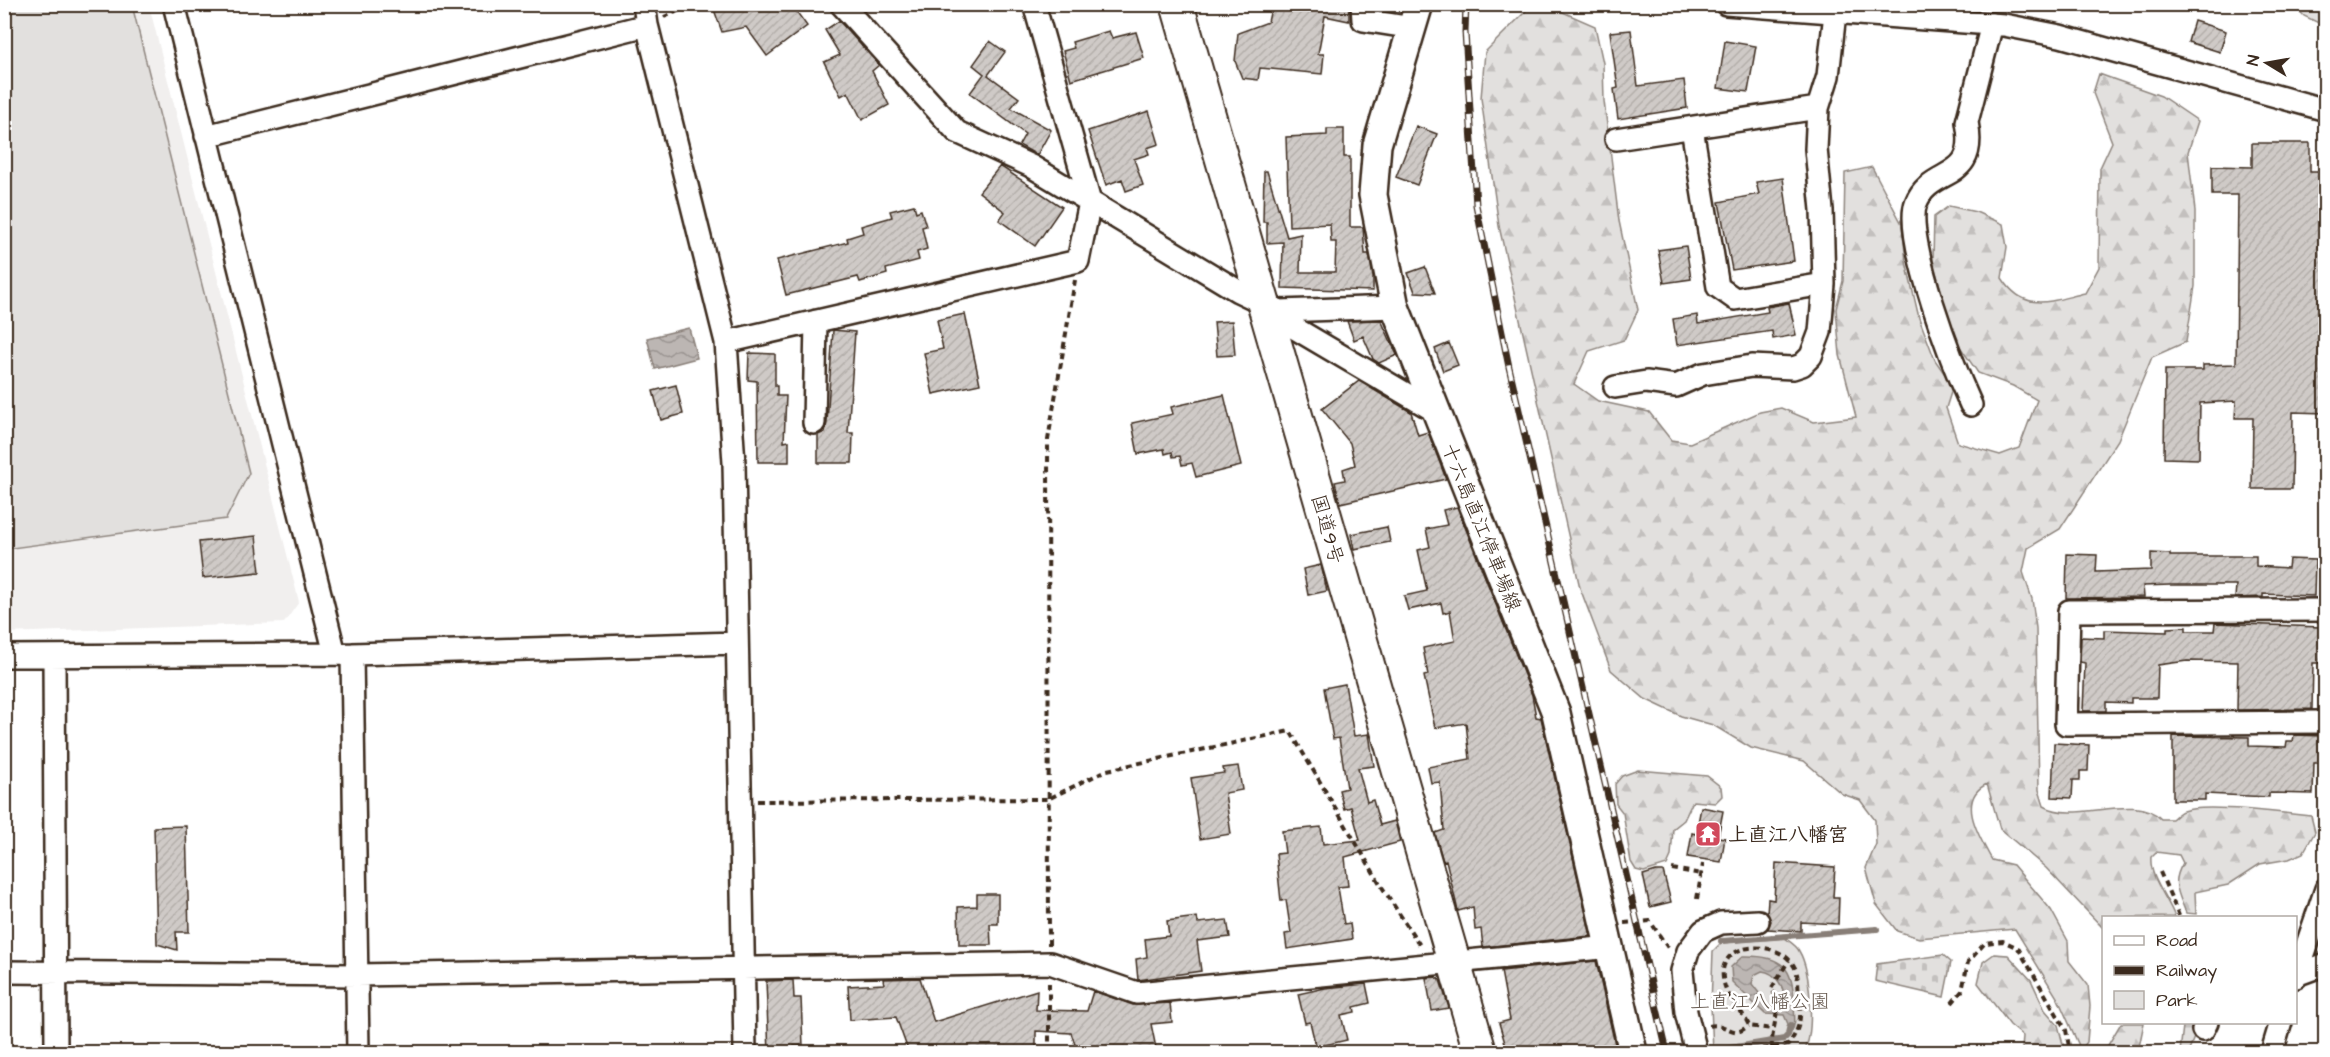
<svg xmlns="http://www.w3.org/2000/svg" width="2330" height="1057" font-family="'Architects Daughter','Klee One',sans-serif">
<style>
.built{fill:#f1efee}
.forest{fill:url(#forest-firs);stroke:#8e857e;stroke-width:1.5}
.cemetery{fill:url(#cemetery-stones);stroke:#8e857e;stroke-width:1.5}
.park{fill:#e2e0de;stroke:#8e857e;stroke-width:1.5}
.water{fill:url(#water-waves);stroke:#887e77;stroke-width:1.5;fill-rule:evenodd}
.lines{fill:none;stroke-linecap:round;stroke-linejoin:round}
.stream{stroke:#887e77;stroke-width:6}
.building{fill:url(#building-hatch);stroke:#3b2a1e;stroke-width:1.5}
.minor-casing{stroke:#3b2a1e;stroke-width:26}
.major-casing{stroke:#3b2a1e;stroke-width:32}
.highway-casing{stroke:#3b2a1e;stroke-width:36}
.path{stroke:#3b2a1e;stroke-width:4;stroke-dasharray:6 4.5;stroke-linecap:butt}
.minor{stroke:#fff;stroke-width:21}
.major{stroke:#fff;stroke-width:27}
.highway{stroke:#fff;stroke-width:32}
.rail-casing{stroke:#3b2a1e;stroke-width:7}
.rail{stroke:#fff;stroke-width:4.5;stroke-dasharray:14;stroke-linecap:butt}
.labels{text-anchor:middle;stroke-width:5;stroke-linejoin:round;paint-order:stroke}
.street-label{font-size:20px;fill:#3b2a1e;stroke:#fff}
.poi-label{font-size:20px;font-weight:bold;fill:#3b2a1e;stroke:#fff;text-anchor:start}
.park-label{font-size:20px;fill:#65584e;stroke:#fff}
</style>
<defs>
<pattern id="forest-firs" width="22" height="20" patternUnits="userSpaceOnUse" patternTransform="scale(1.5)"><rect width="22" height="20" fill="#e2e0de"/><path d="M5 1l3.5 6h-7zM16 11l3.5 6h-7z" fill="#c3c0be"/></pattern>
<pattern id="cemetery-stones" width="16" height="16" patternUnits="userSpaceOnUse" patternTransform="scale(1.5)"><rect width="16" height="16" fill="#e2e0de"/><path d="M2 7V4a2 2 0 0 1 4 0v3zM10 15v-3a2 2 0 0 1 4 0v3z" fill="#c3c0be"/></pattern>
<pattern id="water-waves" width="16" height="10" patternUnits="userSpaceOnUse" patternTransform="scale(1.5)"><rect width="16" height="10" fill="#bcb6b3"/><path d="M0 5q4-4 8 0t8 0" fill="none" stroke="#9a9491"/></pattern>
<pattern id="building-hatch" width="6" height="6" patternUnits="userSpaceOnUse" patternTransform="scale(1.5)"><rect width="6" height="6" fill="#cfcac7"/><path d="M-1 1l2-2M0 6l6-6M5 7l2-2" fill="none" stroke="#b3aeaa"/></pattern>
</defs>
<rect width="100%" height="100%" fill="#fff"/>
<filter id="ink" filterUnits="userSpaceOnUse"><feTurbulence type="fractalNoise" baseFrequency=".0167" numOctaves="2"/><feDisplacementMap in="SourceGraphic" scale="12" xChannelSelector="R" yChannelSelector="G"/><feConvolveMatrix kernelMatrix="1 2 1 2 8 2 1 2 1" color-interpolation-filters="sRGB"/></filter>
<g filter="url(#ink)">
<path class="built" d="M4,5H149L299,602L284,623L5,633Z"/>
<path class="forest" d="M2294,5H2325V26L2304,16Z
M1549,6L1595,26L1603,63L1604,101L1619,221L1638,310L1624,340L1589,351L1574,384L1598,401L1649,412L1671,440L1690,443L1760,412L1781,408L1814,422L1856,417L1840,355L1836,309L1843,281L1845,173L1872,167L1902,224L1906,262L1919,318L1935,360L1953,386L1946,408L1958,443L2000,455L2019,448L2037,400L2013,386L1978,373L1952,335L1933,260L1934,217L1949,206L1976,212L2003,224L2007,247L2002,278C2025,314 2050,301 2085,293L2099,267L2100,168L2112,142L2093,93L2099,74L2161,96L2198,121L2188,152L2195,211V286L2186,342L2152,357L2118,440L2060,529L2028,548L2023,572L2032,599L2036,628L2039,790L2044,806C2076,825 2134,791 2161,819H2172C2175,817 2179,812 2183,811C2203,803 2286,813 2311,816L2315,832L2303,853L2289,859L2260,864L2228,885L2195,892L2196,914L2186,913C2178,892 2171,883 2183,863L2179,855L2156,852L2151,857C2149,877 2168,898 2175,917L2104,918L2103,928L2046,868L2000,829L1987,784C1955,799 1980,838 1992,860L2013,865L2051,910L2068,941L2069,961L2088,985L2090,1006L2087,1042L2081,1050L2058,999L2015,929L1919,938L1897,931L1876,904L1866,868L1876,844L1875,820L1860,800L1842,794L1804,761L1751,748L1713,725L1681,716L1645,699L1611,670L1580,588L1499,226L1481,98L1485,52L1527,10Z
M1638,770L1707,776L1721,787L1722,796L1715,803L1693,801L1684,820L1673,829L1671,856L1667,865L1644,872L1636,870L1631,862L1623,813L1616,804L1615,784L1622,776Z
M1994,954L2008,955L2031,980L2045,1010L2058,1025L2065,1052H2018L2022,1049L2023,1036L2010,1025L1978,983L1983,962Z
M2121,1023H2144L2138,1052H2104Z
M2171,1023H2200L2188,1052H2180L2183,1026Z"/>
<path class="cemetery" d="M1943,955L1951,962L1944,997L1875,981L1877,964Z"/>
<path class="park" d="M4,5H132L249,473L226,519L5,549Z
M1785,938C1790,942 1797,946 1799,951C1811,971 1815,1032 1804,1052H1713L1711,1005L1713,951L1721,943Z"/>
<path class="water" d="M689,328L697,358L655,369L647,338Z
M1743,956C1782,955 1794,967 1794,1005C1794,1014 1797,1025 1791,1032H1786L1788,1024L1784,1015L1765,1014L1732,982L1731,967ZM1762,971C1776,972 1786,989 1784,1002L1779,1007L1769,1006L1752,984L1754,975Z"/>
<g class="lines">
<path class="stream" d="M1721,941L1877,929
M1725,1052L1730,1048L1784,1039L1788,1035L1791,1025"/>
</g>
<path class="building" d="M712,4H791L807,26L767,56L746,27L722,32Z
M1272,4L1349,6V21L1325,16L1318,54H1324L1322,74L1260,68L1258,80L1242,78L1235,61L1238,33L1268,22Z
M839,21L879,65L872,71L889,105L862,120L848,92L841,96L824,62L840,55L825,30Z
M2194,21L2226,31L2220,52L2188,42Z
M1631,30L1638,86L1684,80L1687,108L1618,119L1614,89L1618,88L1610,32Z
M1109,31L1112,38L1136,32L1144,58L1071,80L1063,51L1074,48L1072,42Z
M990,41L1005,52L988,75L1019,98L1011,108L1051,130L1037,155L1019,145L1025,134L970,93L984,74L973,65Z
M1725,41L1756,46L1748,92L1718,88Z
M1149,111L1159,144L1147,148L1149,154L1134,159L1143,185L1126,191L1122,179L1106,185L1088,131Z
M1416,126L1437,134L1417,185L1396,177Z
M1327,129H1344V157H1350V227H1363L1365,254H1369L1373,277V291L1282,288L1283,242L1267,243V222H1263L1264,171H1267L1287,237L1301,234L1300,272H1335L1336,242H1331L1330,224L1289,226L1286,137L1327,135Z
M2252,143H2310V172H2320L2319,230H2325V413L2293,412L2292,489H2252L2253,418H2235L2236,401L2200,403L2199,459L2164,458L2165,370H2203V365L2236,364L2238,195H2212V166L2252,167Z
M1000,166L1062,207L1035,246L999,220L1005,212L979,192Z
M1783,178L1794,261L1732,270L1719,202L1759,194L1756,182Z
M914,205L916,212L921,210L926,226L922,227L927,249L917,252L919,260L886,269L887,274L860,282L858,277L786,295L777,260L848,242L847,238L863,233L861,226L892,217L890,211Z
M1686,246L1691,279L1664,283L1658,250Z
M1425,267L1435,293L1415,292L1408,273Z
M1789,303L1796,335L1773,339L1772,331L1677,345L1673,319L1697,315L1698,324L1768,312L1767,307Z
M965,314L980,384L933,394L924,353L943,349L937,320Z
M1381,320L1397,355L1379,363L1373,359L1363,336L1354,340L1347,321Z
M1232,321L1235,355L1217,356L1214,322Z
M833,330L855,332L848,433H853L852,463H818V435L825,432L827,423Z
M1449,343L1458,365L1443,371L1435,349Z
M749,353L775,354V386H777V396H786L784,442L789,441V462H758L757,381L748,380Z
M1359,381L1411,412L1418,435L1428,432L1446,479L1340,503L1335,482L1345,480L1343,469L1355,465L1350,443L1322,409Z
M676,385L683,414L661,420L653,391Z
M1224,395L1241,466L1196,477L1192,463L1182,465L1180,456L1173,457L1172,452L1165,454L1164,449L1138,454L1132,423L1173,414L1171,407Z
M1457,507L1532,695L1536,717L1541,718L1591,936L1483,947L1481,929L1475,930L1473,907L1458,911L1446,860L1443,861L1435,833L1444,830L1440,782L1431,783L1428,767L1470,759L1466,723L1435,728L1424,676L1428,675L1423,648L1455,641L1450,611L1443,613L1441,603L1408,610L1404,596L1427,591L1418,550L1430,547L1426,529L1447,525L1443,510Z
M1387,527L1390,542L1354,549L1351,534Z
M256,536L260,572L203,578L199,542Z
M2151,553L2170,554V556H2256V566L2288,568L2289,559L2315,560L2314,596L2263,594V597L2235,598L2236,585H2170L2143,586L2144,597L2066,598L2067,554L2097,555L2096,572L2151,570Z
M1321,565L1327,591L1308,595L1303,569Z
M2215,623L2322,627V663H2313L2312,709L2237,710L2238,662L2187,661L2158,665L2157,698H2131V703L2106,702V711H2083L2085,663L2080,662L2081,637L2104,638V630L2167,632V628L2186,627V631H2214Z
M1345,684L1354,736L1369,734L1374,766L1358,768L1367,802L1373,800L1380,825L1395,821L1400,842L1345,857L1348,886L1338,887L1344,924L1350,923L1352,939L1287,949L1285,934L1291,933L1286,900L1281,901L1276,854L1285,853L1282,831L1321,827L1323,844L1360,840L1351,807L1344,809L1339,790L1347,788L1339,738L1333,739L1324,688Z
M2294,735L2323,736V763H2314L2313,794L2269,793V797L2205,794V800H2173V736L2249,737V746L2286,747L2287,741H2293Z
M2054,743L2089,745L2088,771H2080V780H2073L2072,798L2052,797Z
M1238,766L1242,790L1225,793L1231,834L1200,839L1191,778L1224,773L1223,768Z
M1701,807L1723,811L1718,837L1725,838L1721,862L1688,857L1692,833L1696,834Z
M186,826L189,932H176L177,950L157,944L154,827Z
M1776,863L1835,867L1833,897H1839L1838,924L1801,922V931L1768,929L1771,921L1767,913L1768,899L1774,900Z
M1656,871H1663L1671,902L1650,907L1643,875Z
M977,894H998V924H990L991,945H959L958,907L977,906Z
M1197,917L1198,923L1227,920L1230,937L1197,941L1201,971L1138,980L1136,959L1147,957L1145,939L1169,936L1167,921Z
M1596,961L1617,1053H1508L1499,1023L1510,1020L1501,971Z
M1436,977L1440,980L1449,1008L1432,1011L1426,978Z
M920,978L934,1022L1037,990L1036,1010L1087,1011L1093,991L1133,1005L1170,1003L1172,1022L1151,1024L1157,1053H1078L1071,1033L1036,1031V1053H909L896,1017L850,1020L848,986L884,984L883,979Z
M793,980L794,998H801L803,1046H794V1053H769L766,981Z
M1366,984L1370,1003L1354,1007L1355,1012L1341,1015L1347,1040L1316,1047L1310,1022L1305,1023L1298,994L1325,988Z"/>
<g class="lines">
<defs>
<path id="minor" d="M174,4L335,654
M644,4L647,25L726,342L734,463L745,1052
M841,4L957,132L1031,166L1238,291L1280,311L1395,307
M1362,4L1363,20L1413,28
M1726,4L2004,25L2060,36L2326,110
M1692,128L1718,287L1735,299L1824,284L1822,210L1816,149L1818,108L1828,76L1835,13
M206,136L647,25
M1616,139L1818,108
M1280,311L1286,323L1435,411
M726,342L1078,261L1090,202L1034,4
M1615,387L1646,382L1676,386L1703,374L1752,366L1793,368L1802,365L1811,356L1820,332L1824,284
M1971,405C1955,370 1903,238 1916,203C1931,165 1979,184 1967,122L1992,24
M814,423L816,321
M2326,610L2069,611L2066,724L2326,722
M352,654L358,1052
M4,656L352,654L737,643
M54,656L56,1052
M4,972L357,975L1050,963L1137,993L1611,947
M2296,975L2326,964
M2296,977L2326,889
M2203,1030L2207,1022
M1696,1052L1686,1012L1682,971L1688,951L1703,931L1721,923L1758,921
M2272,1052L2281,1022"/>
<path id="major" d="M1419,4L1377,145L1373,195L1395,307L1556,713L1633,1052"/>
<path id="highway" d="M1177,4L1480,1052"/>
</defs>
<use href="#minor" class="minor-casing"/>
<use href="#major" class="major-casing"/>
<use href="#highway" class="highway-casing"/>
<path class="path" d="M664,17L694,4
M757,801L1048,799L1107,770L1290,731L1382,887L1421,947
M1672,869L1701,874
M2160,872L2180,918
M1697,899L1703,864
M1624,923L1650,921L1668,948
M1049,945L1048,440L1075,280
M1952,1003L1962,991L1968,962L1985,943L2003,941L2018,948L2066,1030L2070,1052
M1709,1026C1723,1022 1731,1034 1740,1031C1743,1030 1746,1027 1749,1026
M1772,1049C1770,1029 1785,1003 1771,989L1789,960
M1049,1052V983
M1742,1052L1788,1045C1800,1029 1802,1017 1799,998C1798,988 1799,974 1794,966C1779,939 1718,940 1723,978C1725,998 1742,1008 1749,1026L1773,1029"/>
<use href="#minor" class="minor"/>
<use href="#major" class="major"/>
<use href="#highway" class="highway"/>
<defs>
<path id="rail" d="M1466,4L1465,32L1476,205L1509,367L1667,1052"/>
</defs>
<use href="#rail" class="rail-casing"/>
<use href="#rail" class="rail"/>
</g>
</g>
<defs>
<symbol id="temple-square" viewBox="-11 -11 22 22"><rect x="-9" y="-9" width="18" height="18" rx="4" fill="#d1495b" stroke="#fff"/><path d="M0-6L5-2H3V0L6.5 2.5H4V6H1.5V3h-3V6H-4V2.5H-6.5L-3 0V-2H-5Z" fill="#fff"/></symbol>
</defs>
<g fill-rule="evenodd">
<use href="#temple-square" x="1693" y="819" width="30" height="30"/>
</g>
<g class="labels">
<g class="street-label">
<text transform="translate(1482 527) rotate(68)" y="7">十六島直江停車場線</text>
<text transform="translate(1328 529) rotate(74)" y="7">国道9号</text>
</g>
<g class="poi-label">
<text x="1728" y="841">上直江八幡宮</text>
</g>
<g class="park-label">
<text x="1760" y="1008">上直江八幡公園</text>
</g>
</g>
<rect width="2330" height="1057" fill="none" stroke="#fff" stroke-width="24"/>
<rect x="12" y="12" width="2306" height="1033" fill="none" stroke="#3b2a1e" stroke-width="2" filter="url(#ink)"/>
<rect x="2102" y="916" width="195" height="108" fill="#ffffff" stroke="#b1aaa5" stroke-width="1.5"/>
<rect x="2114" y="936" width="30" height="9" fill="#ffffff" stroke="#b1aaa5" stroke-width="1.5"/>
<text x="2156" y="946" font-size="18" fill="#3b2a1e">Road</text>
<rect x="2114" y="966" width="30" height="9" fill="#3b2a1e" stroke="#b1aaa5" stroke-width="1.5"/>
<text x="2156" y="976" font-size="18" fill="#3b2a1e">Railway</text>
<rect x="2114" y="991" width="30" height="18" fill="#e2e0de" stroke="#b1aaa5" stroke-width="1.5"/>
<text x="2156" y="1006" font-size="18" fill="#3b2a1e">Park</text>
<g transform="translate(2267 63) rotate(281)" stroke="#ffffff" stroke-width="4.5" paint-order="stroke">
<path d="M0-4.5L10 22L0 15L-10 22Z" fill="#3b2a1e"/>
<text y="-9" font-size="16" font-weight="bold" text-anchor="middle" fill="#3b2a1e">N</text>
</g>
</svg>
